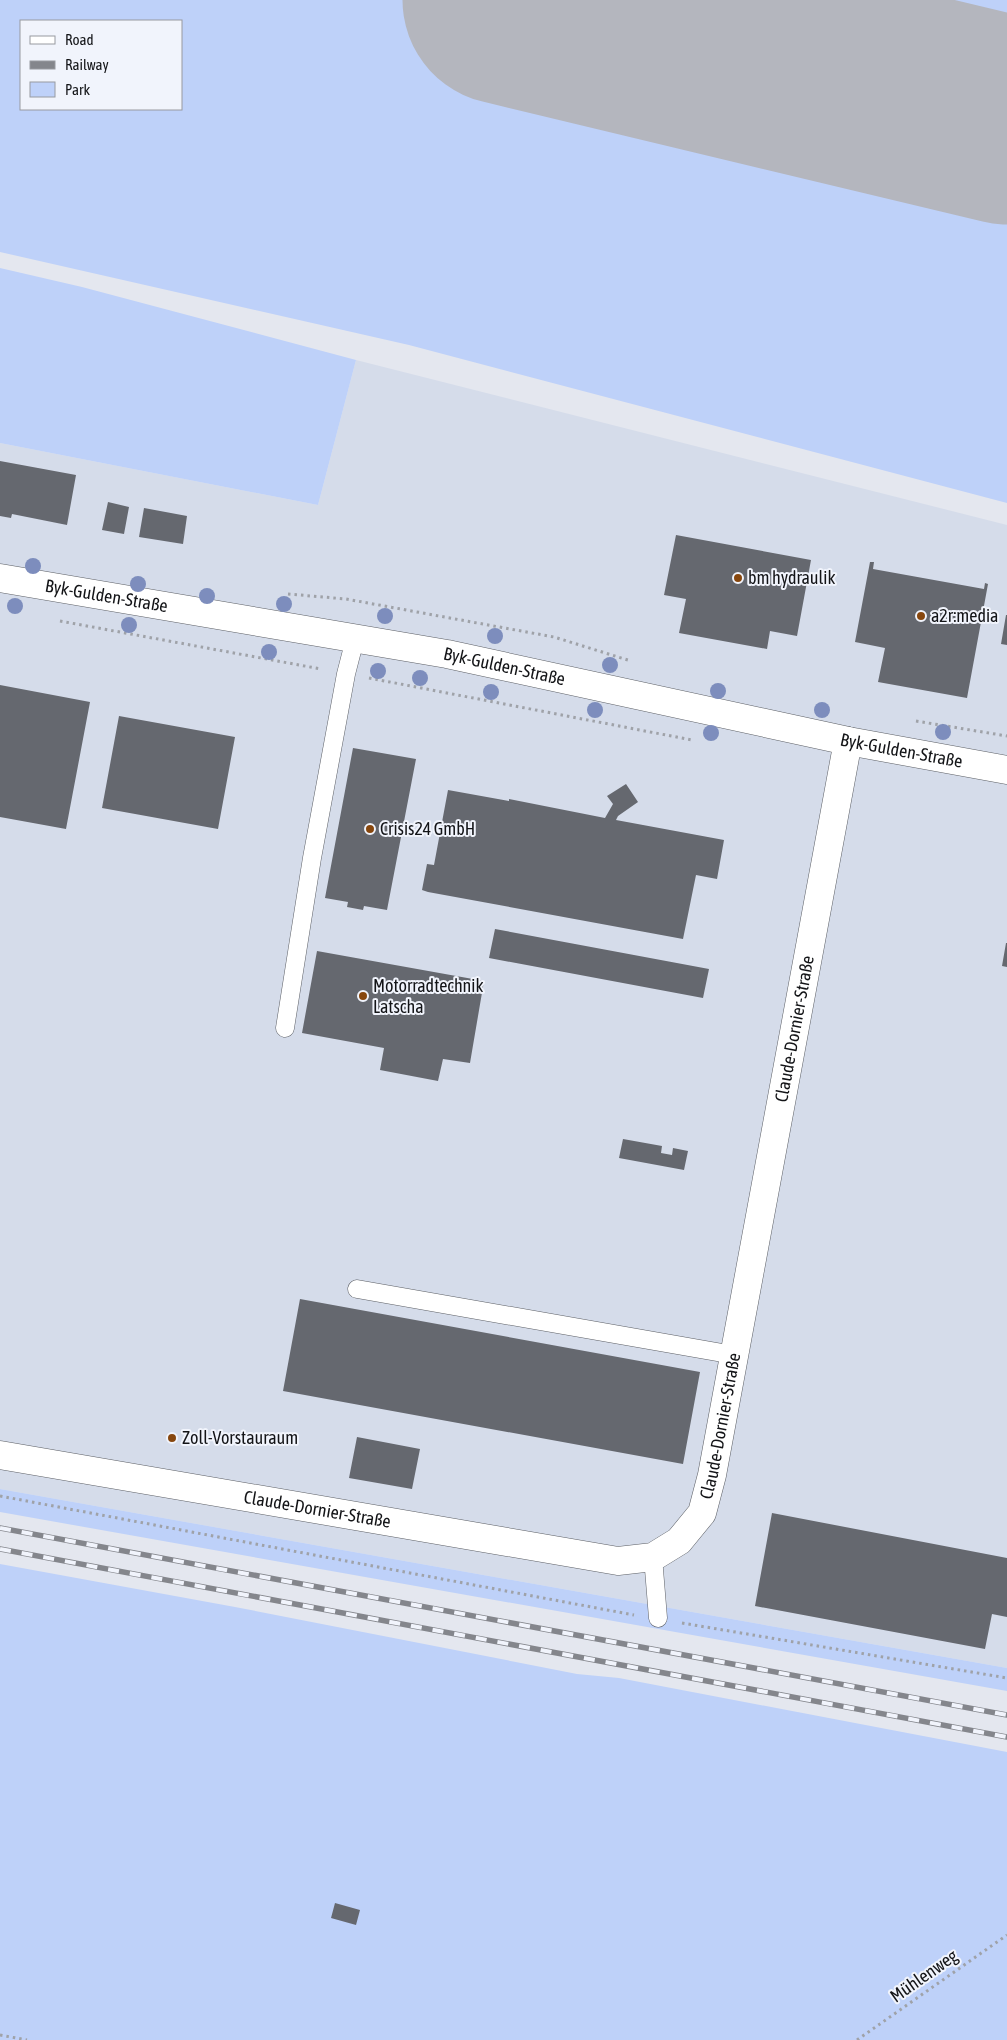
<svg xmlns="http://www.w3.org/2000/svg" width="1007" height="2040" font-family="'Asap Condensed',sans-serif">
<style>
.built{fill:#d5dcea}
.green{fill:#bed1f9;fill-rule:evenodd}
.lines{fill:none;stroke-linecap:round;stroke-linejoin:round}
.runway{stroke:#b4b6be;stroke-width:209}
.building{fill:#65686f}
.service-casing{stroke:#5c5f65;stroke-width:19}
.minor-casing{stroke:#5c5f65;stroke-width:29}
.tertiary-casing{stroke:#5c5f65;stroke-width:29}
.path{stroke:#9fa2a8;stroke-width:3;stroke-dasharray:2.5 4;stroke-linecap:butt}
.service{stroke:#fff;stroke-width:18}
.minor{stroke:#fff;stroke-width:28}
.tertiary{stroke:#fff;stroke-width:28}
.rail-casing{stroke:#84868c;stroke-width:5.5}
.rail{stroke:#f1f4fc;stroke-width:4;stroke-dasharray:11;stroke-linecap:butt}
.tree{fill:#7d8dbd}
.poi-dot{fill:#87470e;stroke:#f1f4fc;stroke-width:2}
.labels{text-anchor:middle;stroke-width:4;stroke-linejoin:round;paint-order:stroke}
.poi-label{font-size:18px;fill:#131417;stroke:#f1f4fc;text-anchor:start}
.street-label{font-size:18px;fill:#131417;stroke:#f1f4fc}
</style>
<rect width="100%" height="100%" fill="#e4e7ef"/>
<path class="built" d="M356,360L1007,525V1668L0,1489V443L318,505Z"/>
<path class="green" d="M0,0H1007V503L409,345L0,252ZM21,21H181V109H21Z
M0,268L82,287L356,360L318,505L0,443Z
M0,1489L1007,1668V1691L0,1512Z
M0,1564L235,1607L577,1674L619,1678L1007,1752V2040H0Z"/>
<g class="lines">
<path class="runway" d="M507,0L1007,120"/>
</g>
<path class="building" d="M0,461L76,475L67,525L12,514L11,518L0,516Z
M108,502L129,507L124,534L102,530Z
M144,508L187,516L183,544L139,537Z
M676,535L811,560L797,636L770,631L767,649L679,633L686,599L664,595Z
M870,562H874L873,569L984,589L985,583L988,584L967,698L878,682L885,648L855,642Z
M1006,615H1007V645L1001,644Z
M0,685L90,702L66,829L0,817Z
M119,716L235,737L218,829L102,808Z
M353,748L416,759L387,910L364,906L363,910L347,907L348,902L325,898Z
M626,784L638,802L618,816L616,820L724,840L717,879L696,875L683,939L428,892L422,890L427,864L434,865L448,790L509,801V799L605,818L613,804L607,796Z
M495,929L709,969L703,998L489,958Z
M1006,943H1007V967L1002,966Z
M317,951L484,981L470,1063L443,1059L438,1081L380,1070L384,1048L302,1033Z
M623,1139L662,1146L661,1153L672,1155L673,1148L688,1151L684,1170L619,1158Z
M300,1299L700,1372L683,1464L283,1391Z
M357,1437L420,1449L412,1489L349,1478Z
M772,1513L1007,1558V1617L992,1614L985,1649L755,1606Z
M335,1903L360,1910L356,1925L331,1918Z"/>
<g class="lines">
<defs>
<path id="service" d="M285,1028L312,858L346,674L355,639
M357,1289L734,1355
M653,1557L658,1618"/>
<g id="minor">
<path id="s1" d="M0,1455L618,1561L653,1557L679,1541L702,1513L712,1475L848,741"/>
</g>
<g id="tertiary">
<path id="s2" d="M0,578L447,654L848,741L1007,770"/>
</g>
</defs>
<use href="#service" class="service-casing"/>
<use href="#minor" class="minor-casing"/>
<use href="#tertiary" class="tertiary-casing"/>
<path class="path" d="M288,594L346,599L554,637L631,661
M60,621L321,669
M369,678L692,740
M916,721L1007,736
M0,1496L634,1615
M682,1623L1007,1678
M0,2035L27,2040
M857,2040L1007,1935"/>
<use href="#service" class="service"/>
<use href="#minor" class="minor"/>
<use href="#tertiary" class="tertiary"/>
<defs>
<path id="rail" d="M0,1528L1007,1715
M0,1549L1007,1737"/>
</defs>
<use href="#rail" class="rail-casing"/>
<use href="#rail" class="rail"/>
</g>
<g class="tree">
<circle cx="33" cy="566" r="8"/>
<circle cx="138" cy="584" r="8"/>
<circle cx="207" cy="596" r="8"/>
<circle cx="284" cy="604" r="8"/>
<circle cx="15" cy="606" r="8"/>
<circle cx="385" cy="616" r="8"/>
<circle cx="129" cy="625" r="8"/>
<circle cx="495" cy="636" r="8"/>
<circle cx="269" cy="652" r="8"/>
<circle cx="610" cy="665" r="8"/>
<circle cx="378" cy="671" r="8"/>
<circle cx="420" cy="678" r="8"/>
<circle cx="718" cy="691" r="8"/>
<circle cx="491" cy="692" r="8"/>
<circle cx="595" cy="710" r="8"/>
<circle cx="822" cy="710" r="8"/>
<circle cx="943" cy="732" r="8"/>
<circle cx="711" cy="733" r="8"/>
</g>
<g class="poi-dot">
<circle cx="738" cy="578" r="5"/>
<circle cx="921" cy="616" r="5"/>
<circle cx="370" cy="829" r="5"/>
<circle cx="363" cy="996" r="5"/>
<circle cx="172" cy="1438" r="5"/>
</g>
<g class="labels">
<g class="poi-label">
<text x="748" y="584">bm hydraulik</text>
<text x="931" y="622">a2r:media</text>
<text x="380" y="835">Crisis24 GmbH</text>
<text x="373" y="992">Motorradtechnik<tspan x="373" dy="21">Latscha</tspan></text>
<text x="182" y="1444">Zoll-Vorstauraum</text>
</g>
<g class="street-label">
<text dy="6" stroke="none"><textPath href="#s2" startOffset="108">Byk-Gulden-Straße</textPath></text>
<text dy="6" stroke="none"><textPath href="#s2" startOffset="512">Byk-Gulden-Straße</textPath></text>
<text dy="6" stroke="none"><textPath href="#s2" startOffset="918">Byk-Gulden-Straße</textPath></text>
<text dy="6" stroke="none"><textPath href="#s1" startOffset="1222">Claude-Dornier-Straße</textPath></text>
<text dy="6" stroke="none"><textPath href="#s1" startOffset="818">Claude-Dornier-Straße</textPath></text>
<text dy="6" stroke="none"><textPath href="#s1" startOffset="322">Claude-Dornier-Straße</textPath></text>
<text transform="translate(924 1976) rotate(-35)" y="6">Mühlenweg</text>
</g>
</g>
<rect x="20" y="20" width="162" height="90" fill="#f1f4fc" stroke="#989aa0"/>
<rect x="30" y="36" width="25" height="8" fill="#ffffff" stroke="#989aa0"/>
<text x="65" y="45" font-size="15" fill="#131417">Road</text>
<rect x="30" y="61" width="25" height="8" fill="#84868c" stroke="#989aa0"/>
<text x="65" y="70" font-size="15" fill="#131417">Railway</text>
<rect x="30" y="82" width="25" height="15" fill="#bed1f9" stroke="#989aa0"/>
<text x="65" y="95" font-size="15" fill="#131417">Park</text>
</svg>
